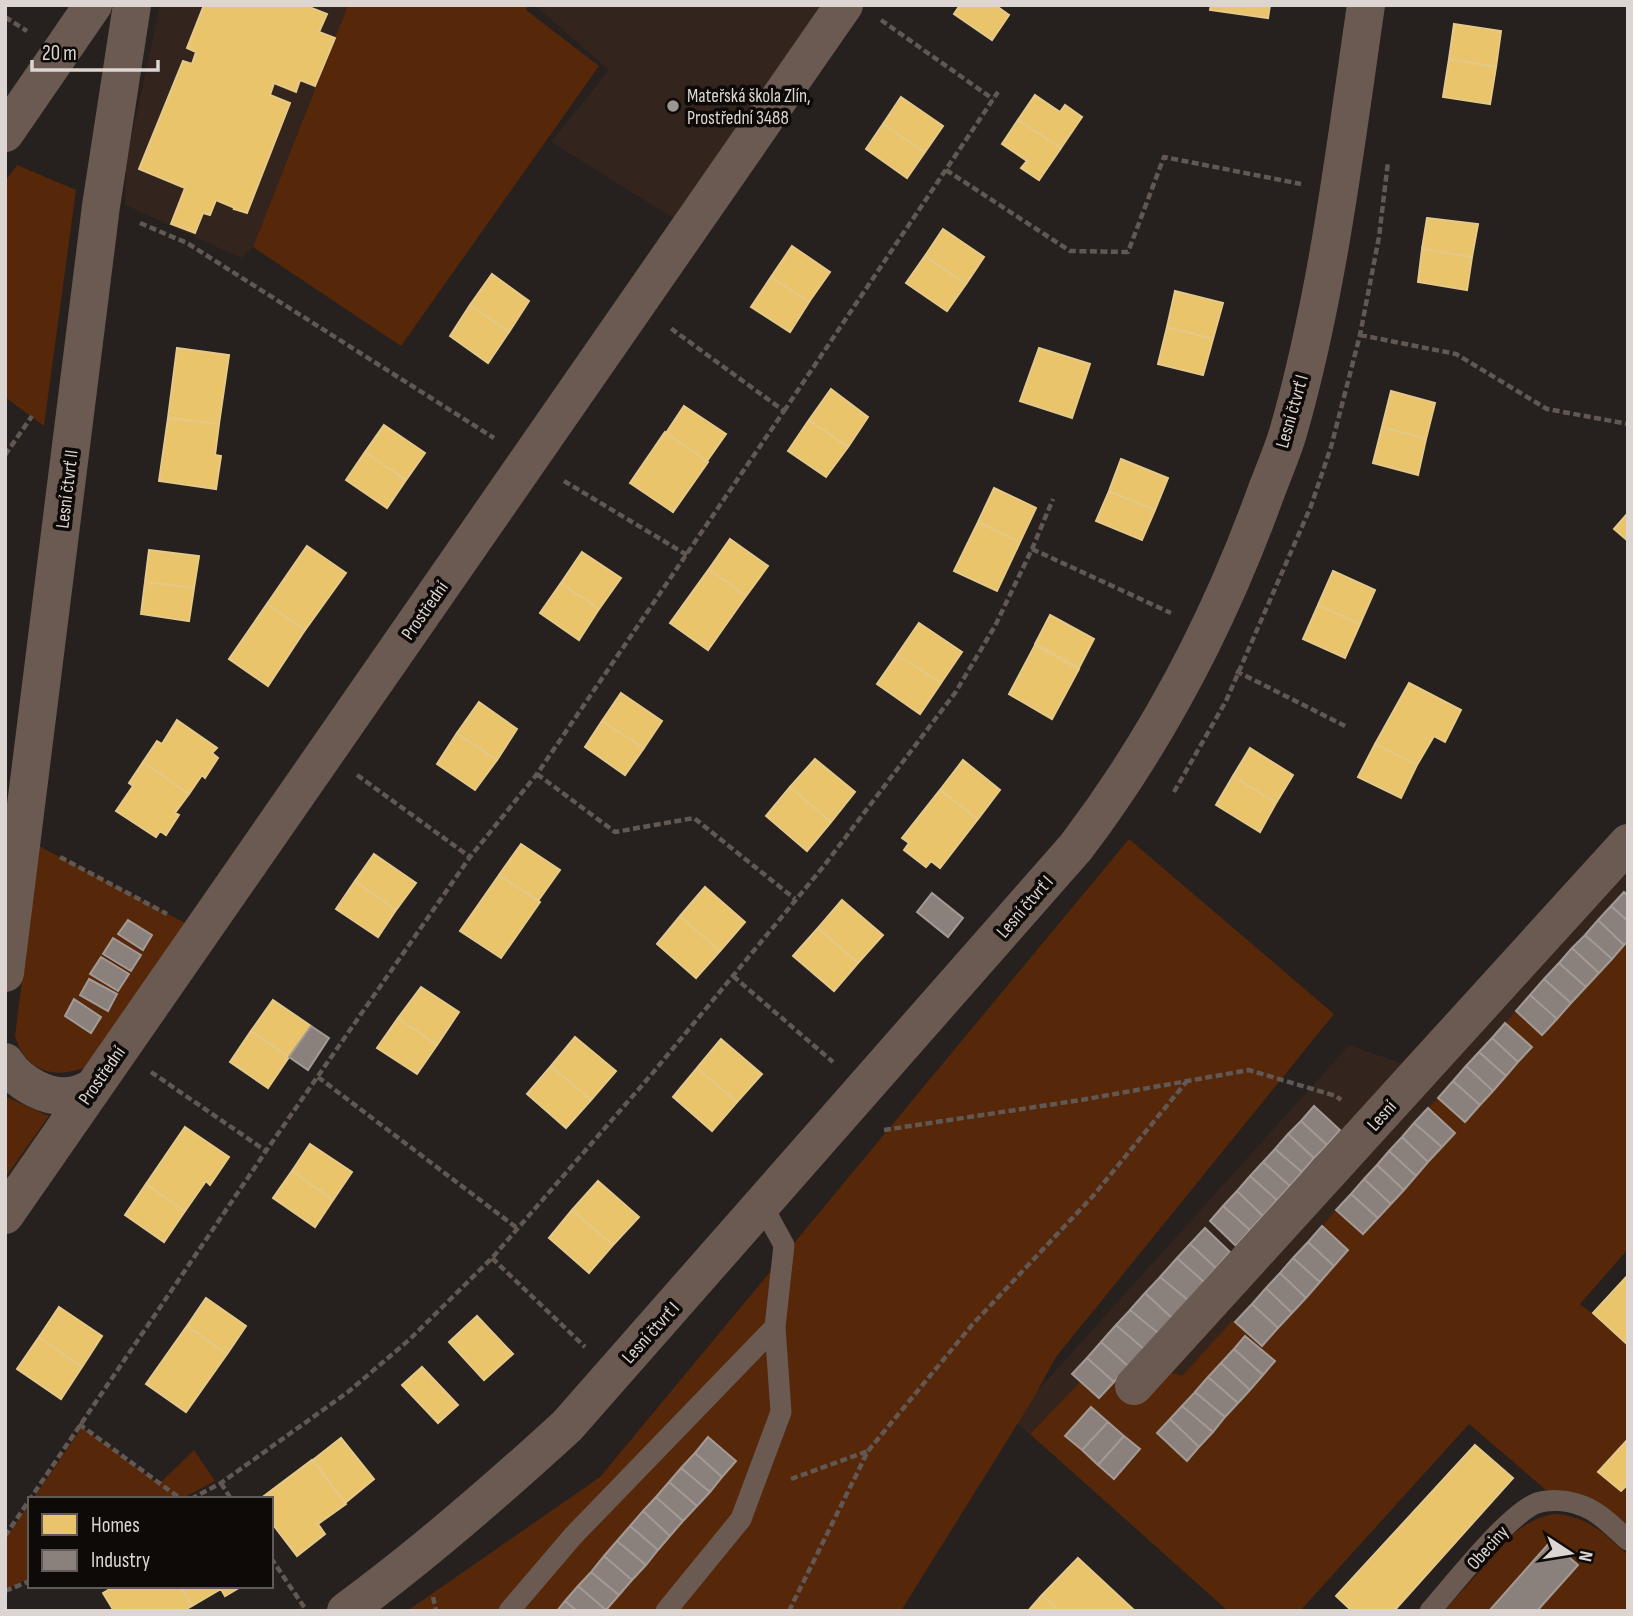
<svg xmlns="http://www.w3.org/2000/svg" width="1633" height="1616" font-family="'Sofia Sans Condensed',sans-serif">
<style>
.built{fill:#33241d}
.green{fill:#562709}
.homes{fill:#e9c46a;stroke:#e5c989;stroke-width:2}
.industry{fill:#8a817c;stroke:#a39a96;stroke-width:2}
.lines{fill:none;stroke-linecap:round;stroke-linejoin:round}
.path{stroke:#625853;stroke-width:4.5;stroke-dasharray:7 3.5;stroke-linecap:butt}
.service{stroke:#6b5a51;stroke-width:21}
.minor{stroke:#6b5a51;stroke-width:38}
.poi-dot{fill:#9c9693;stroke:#0e0a08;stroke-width:2.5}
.labels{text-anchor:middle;stroke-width:7;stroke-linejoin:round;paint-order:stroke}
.poi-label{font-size:19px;fill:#dcd5d2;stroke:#0e0a08;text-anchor:start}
.street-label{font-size:19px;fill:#dcd5d2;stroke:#0e0a08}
</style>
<rect width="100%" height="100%" fill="#26201e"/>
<path class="built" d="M160,5H348L253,247L241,258L125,205L126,163Z
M534,5H836L684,225L551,142L609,70Z
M1628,820V998L1150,1540L1012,1419L1349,1045L1401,1063Z"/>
<path class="green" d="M348,5H528L526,10L599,66L401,346L253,247Z
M17,165L76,190L44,426L5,397V181Z
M1129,839L1334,1014L1056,1357L1033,1399L901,1611H407L600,1477Z
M39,846L185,923L86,1067C54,1080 25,1071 15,1036Z
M1628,941V1249L1580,1304L1628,1341V1528L1594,1500L1583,1495L1568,1491L1546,1490L1469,1424L1300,1611H1228L1030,1434L1080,1382L1099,1398L1134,1360L1182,1376L1233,1320L1262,1346L1348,1251L1322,1226L1336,1210L1363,1234L1454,1133L1428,1108L1438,1098L1465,1122L1532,1047L1505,1023L1516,1011L1542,1035Z
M9,1098L49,1116L5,1178V1099Z
M82,1427L159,1484L194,1450L215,1481L181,1499H33Z
M30,1503V1578L5,1590V1539Z
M1553,1514C1586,1515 1604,1533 1628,1555V1611H1444L1513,1534C1525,1524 1538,1517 1553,1514Z"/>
<path class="homes" d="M204,5H304L327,14L319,32L335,38L315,86L300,80L296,92L274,83L270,95L290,103L247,213L234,209L235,208L216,200L210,215L203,213L195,233L171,224L185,188L139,169L183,61L192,64L196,52L187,48Z
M960,5H995L1009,15L992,40L954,14Z
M1211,5H1270L1268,18L1210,10Z
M1454,24L1501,31L1496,67L1449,59Z
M1449,59L1496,67L1490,104L1443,97Z
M1035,95L1060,112L1065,105L1082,117L1061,148L1018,120Z
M901,97L943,126L925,152L883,124Z
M1018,120L1061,148L1039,180L1021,168L1027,161L1002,144Z
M883,124L925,152L907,178L866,149Z
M1427,218L1478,224L1472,257L1422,249Z
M943,229L984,257L966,284L925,256Z
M792,246L830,272L809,302L771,277Z
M1422,249L1472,257L1467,290L1418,282Z
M925,256L966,284L947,311L906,283Z
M492,274L529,301L509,332L470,305Z
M771,277L809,302L790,332L751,307Z
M1175,291L1223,303L1213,339L1167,327Z
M470,305L509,332L488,363L450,336Z
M1167,327L1213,339L1203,375L1158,364Z
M177,348L229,355L219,424L168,418Z
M1039,348L1090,364L1072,418L1020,401Z
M831,389L868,417L848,447L809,420Z
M1391,391L1435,403L1426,439L1382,427Z
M684,406L726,434L707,461L666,433Z
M168,418L219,424L215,455L221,456L216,489L159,481Z
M809,420L848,447L826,477L788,451Z
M384,425L425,453L406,480L365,452Z
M1382,427L1426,439L1418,475L1373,463Z
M665,432L708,462L673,512L630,483Z
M365,452L406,480L387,508L346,480Z
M1121,459L1168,478L1155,510L1109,491Z
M994,488L1036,508L1020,542L978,522Z
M1109,491L1155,510L1142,540L1096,521Z
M1628,513V541L1614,529Z
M978,522L1020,542L997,591L954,571Z
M730,539L768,566L746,596L709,569Z
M307,546L346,573L305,630L267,604Z
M149,550L199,556L194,588L145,582Z
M582,552L621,578L599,609L561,583Z
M709,569L746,596L708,650L670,623Z
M1333,571L1375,590L1360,624L1318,605Z
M145,582L194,588L189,621L141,614Z
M561,583L599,609L579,640L540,613Z
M267,604L305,630L268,686L229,659Z
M1318,605L1360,624L1345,658L1303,639Z
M1050,615L1094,639L1079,668L1035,644Z
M919,623L962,652L941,683L897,655Z
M1035,645L1079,669L1052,719L1009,694Z
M897,655L941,683L920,714L877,684Z
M1409,683L1461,710L1445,742L1434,736L1417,765L1375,744Z
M621,693L662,721L644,748L602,721Z
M479,702L517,729L497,760L457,733Z
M177,720L217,748L212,753L218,758L205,778L202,775L189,794L143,762L157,741L162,744Z
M602,721L644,748L625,775L585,747Z
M457,733L497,760L475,790L437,764Z
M1375,744L1417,765L1401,798L1358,777Z
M1250,748L1293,775L1276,803L1233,776Z
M815,759L855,792L831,822L790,787Z
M963,760L1000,790L978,819L940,790Z
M143,762L189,794L175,813L179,815L166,835L160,831L156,837L116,811L133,786L129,783Z
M1233,776L1276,803L1260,832L1216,805Z
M790,787L831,822L807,851L766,816Z
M940,790L978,819L940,868L931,861L926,867L904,850L909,843L902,838Z
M521,844L560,870L538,901L499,875Z
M374,854L416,883L396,910L355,881Z
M499,875L540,902L501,958L460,931Z
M355,881L396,910L378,937L336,909Z
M705,887L745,922L720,951L680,916Z
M842,900L883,935L858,963L818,928Z
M680,916L720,951L696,978L657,944Z
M818,928L858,963L834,991L793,956Z
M421,987L459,1012L437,1045L398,1018Z
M273,1000L311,1026L289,1057L251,1031Z
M398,1018L437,1045L417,1074L377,1048Z
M251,1031L289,1057L268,1088L230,1062Z
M575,1037L616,1071L591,1100L551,1066Z
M721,1039L762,1074L737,1102L697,1068Z
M551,1066L591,1100L566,1128L527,1094Z
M697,1068L737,1102L712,1131L673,1097Z
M185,1127L229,1157L210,1185L206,1181L185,1211L146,1184Z
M310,1144L352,1172L333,1200L292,1171Z
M292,1171L333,1200L315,1227L273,1198Z
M598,1181L639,1217L613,1245L572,1210Z
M146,1184L185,1211L164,1242L125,1215Z
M572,1210L613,1245L589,1273L549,1238Z
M1628,1275V1345L1593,1313Z
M206,1298L246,1326L227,1354L187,1326Z
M59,1307L102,1336L82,1367L39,1337Z
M477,1316L513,1354L484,1380L449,1342Z
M187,1326L227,1354L186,1412L146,1384Z
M39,1337L82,1367L61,1399L17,1369Z
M422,1367L458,1405L438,1423L402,1385Z
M341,1438L374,1479L345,1503L313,1460Z
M1628,1439V1484L1621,1491L1598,1472Z
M1475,1445L1513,1478L1394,1611H1352L1336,1596Z
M312,1460L346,1504L318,1524L325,1534L297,1556L271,1522V1499H260Z
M1078,1558L1135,1611H1059L1042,1595Z
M115,1586H180L192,1606L183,1611H114L103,1593Z
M180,1586H242L225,1596L221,1589L192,1606Z
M1042,1595L1059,1611H1028Z"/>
<path class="industry" d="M1624,892L1628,896V921L1611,906Z
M932,893L963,918L948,937L917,912Z
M1611,906L1628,921V941L1624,945L1598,920Z
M128,920L152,935L143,950L118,934Z
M1598,920L1624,945L1612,959L1585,935Z
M1585,935L1612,959L1599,973L1572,948Z
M113,938L141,955L131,971L103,954Z
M1572,948L1599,973L1586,987L1559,963Z
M101,957L129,974L118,991L90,974Z
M1559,963L1586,987L1571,1003L1544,979Z
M89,979L117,994L108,1011L80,995Z
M1544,979L1571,1003L1557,1019L1530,995Z
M1530,995L1557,1019L1542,1035L1516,1011Z
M74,999L101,1017L91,1033L65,1016Z
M1505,1023L1532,1047L1518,1062L1492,1038Z
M311,1026L329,1038L308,1070L289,1057Z
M1492,1038L1518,1062L1506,1076L1479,1052Z
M1479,1052L1506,1076L1493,1091L1466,1066Z
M1466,1066L1493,1091L1480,1105L1453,1081Z
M1453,1081L1480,1105L1465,1122L1438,1098Z
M1314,1106L1340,1130L1327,1145L1301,1121Z
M1428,1108L1455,1133L1442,1147L1414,1123Z
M1301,1121L1327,1145L1314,1158L1288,1134Z
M1414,1123L1442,1147L1428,1162L1402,1137Z
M1288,1134L1314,1158L1302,1172L1275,1149Z
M1402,1137L1428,1162L1416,1176L1389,1151Z
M1275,1149L1302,1172L1290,1186L1263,1162Z
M1389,1151L1416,1176L1404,1190L1377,1165Z
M1263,1162L1290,1186L1277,1200L1250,1176Z
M1377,1165L1404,1190L1391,1204L1364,1179Z
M1250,1176L1277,1200L1263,1216L1237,1191Z
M1364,1179L1391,1204L1378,1218L1351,1194Z
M1237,1191L1263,1216L1250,1230L1223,1206Z
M1351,1194L1378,1218L1363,1234L1336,1210Z
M1223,1206L1250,1230L1236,1246L1210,1221Z
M1322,1226L1348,1250L1334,1266L1308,1242Z
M1205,1228L1230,1252L1216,1268L1190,1244Z
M1308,1242L1334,1266L1320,1282L1293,1258Z
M1190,1244L1216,1268L1204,1282L1177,1258Z
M1177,1258L1204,1282L1188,1300L1160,1277Z
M1293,1258L1320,1282L1306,1298L1280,1273Z
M1280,1273L1306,1298L1292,1313L1266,1288Z
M1160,1277L1188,1300L1172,1318L1145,1293Z
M1266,1288L1292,1313L1278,1328L1252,1304Z
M1145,1293L1172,1318L1158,1333L1130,1310Z
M1252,1304L1278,1328L1262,1346L1235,1322Z
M1130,1310L1158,1333L1144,1349L1116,1325Z
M1116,1325L1144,1349L1128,1366L1101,1342Z
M1245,1336L1275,1361L1263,1375L1234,1349Z
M1101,1342L1128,1366L1114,1382L1087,1358Z
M1234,1349L1263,1375L1250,1390L1221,1363Z
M1087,1358L1114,1382L1099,1398L1072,1374Z
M1221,1363L1250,1390L1238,1403L1208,1377Z
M1208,1377L1238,1403L1225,1417L1195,1392Z
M1195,1392L1225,1417L1213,1432L1182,1406Z
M1182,1406L1213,1432L1199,1447L1170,1419Z
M1091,1407L1108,1422L1082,1450L1065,1436Z
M1170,1419L1199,1447L1187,1461L1157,1433Z
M1108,1422L1124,1436L1098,1465L1082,1450Z
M1124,1436L1140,1449L1114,1479L1098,1465Z
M708,1437L736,1461L722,1477L695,1453Z
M695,1453L722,1477L710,1492L681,1468Z
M681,1468L710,1492L697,1506L669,1482Z
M669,1482L697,1506L683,1521L656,1497Z
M656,1497L683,1521L670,1536L643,1511Z
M643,1511L670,1536L658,1550L630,1526Z
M630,1526L658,1550L646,1565L617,1541Z
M617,1541L646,1565L632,1580L604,1556Z
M1551,1541L1578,1565L1537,1611H1489Z
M604,1556L632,1580L619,1595L591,1572Z
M591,1572L619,1595L606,1610L578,1586Z
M578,1586L606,1610L605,1611H577L565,1601Z
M565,1601L577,1611H557Z"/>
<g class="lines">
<path class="path" d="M5,17L27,31
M881,20L993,99
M946,170L1070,251L1128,252L1164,157L1301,184
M140,223L187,243L494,438
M1360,335L1456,354L1547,409L1628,424
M784,411L998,92
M5,455L32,416
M564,481L687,555
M1032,549L1171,613
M1236,671L1345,726
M537,774L615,832L694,818L795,899
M357,775L470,857
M1174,792L1226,701L1311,506L1331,447L1360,335L1379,237L1388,162
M60,857L167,914
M733,976L833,1062
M151,1072L266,1151
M318,1077L517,1228
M884,1130L1081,1100L1249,1070L1336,1096L1341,1100
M492,1258L585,1347
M79,1424L181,1499
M791,1479L868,1451
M221,1483L231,1499
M191,1499L221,1483L348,1392L409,1340L492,1258L651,1075L823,867L955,693L995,626L1032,549L1053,499
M5,1536L266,1151L470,857L537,774L784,411L669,327
M271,1558L306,1610
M5,1591L30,1581
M433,1597L436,1611
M789,1611L868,1451L972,1325L1093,1196L1187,1081"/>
<path class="service" d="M509,1611L573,1536L775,1327L784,1245L762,1205
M666,1611L741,1519L781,1412L775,1327
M1430,1611C1453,1585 1508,1514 1537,1503C1549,1499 1568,1500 1580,1505C1599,1511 1613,1527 1628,1540"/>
<path class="minor" d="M5,133L93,5
M5,973L101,206L132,5
M5,1062C18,1083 49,1101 75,1095C80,1094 86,1091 91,1089
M5,1215L844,5
M1134,1386L1628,843
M346,1611C424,1554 496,1491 567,1426L1076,847C1155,743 1217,625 1262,503C1270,480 1281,456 1288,433C1328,294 1345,148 1366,5"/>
</g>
<circle class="poi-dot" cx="673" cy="106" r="7"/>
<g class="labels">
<g class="poi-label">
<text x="687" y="102">Mateřská škola Zlín,<tspan x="687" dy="22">Prostřední 3488</tspan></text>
</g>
<g class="street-label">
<text transform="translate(1291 411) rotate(-74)" y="7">Lesní čtvrť I</text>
<text transform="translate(66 489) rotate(-83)" y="7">Lesní čtvrť II</text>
<text transform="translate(424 610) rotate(-55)" y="7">Prostřední</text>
<text transform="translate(1024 906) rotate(-49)" y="7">Lesní čtvrť I</text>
<text transform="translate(101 1075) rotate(-55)" y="7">Prostřední</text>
<text transform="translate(1381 1115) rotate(-48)" y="7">Lesní</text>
<text transform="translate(650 1332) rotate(-48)" y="7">Lesní čtvrť I</text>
<text transform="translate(1487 1547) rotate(-48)" y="7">Obeciny</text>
</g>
</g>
<rect width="1633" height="1616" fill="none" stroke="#dcd5d2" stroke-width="14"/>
<rect x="28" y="1497" width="245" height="91" fill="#0e0a08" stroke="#605b59" stroke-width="2"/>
<rect x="42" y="1514" width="35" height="21" fill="#e9c46a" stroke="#605b59" stroke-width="2"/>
<text x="91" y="1532" font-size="21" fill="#dcd5d2">Homes</text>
<rect x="42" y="1550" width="35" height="21" fill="#8a817c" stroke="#605b59" stroke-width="2"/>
<text x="91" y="1567" font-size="21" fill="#dcd5d2">Industry</text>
<g transform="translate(1570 1553) rotate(102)" stroke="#0e0a08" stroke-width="5" paint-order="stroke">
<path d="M0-5L12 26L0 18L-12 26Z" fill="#dcd5d2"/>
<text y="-10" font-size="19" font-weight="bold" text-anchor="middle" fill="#dcd5d2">N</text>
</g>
<path d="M32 60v10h126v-10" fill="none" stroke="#dcd5d2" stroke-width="3.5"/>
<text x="42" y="60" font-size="21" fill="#dcd5d2" stroke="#0e0a08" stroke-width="5" paint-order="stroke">20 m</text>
</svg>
